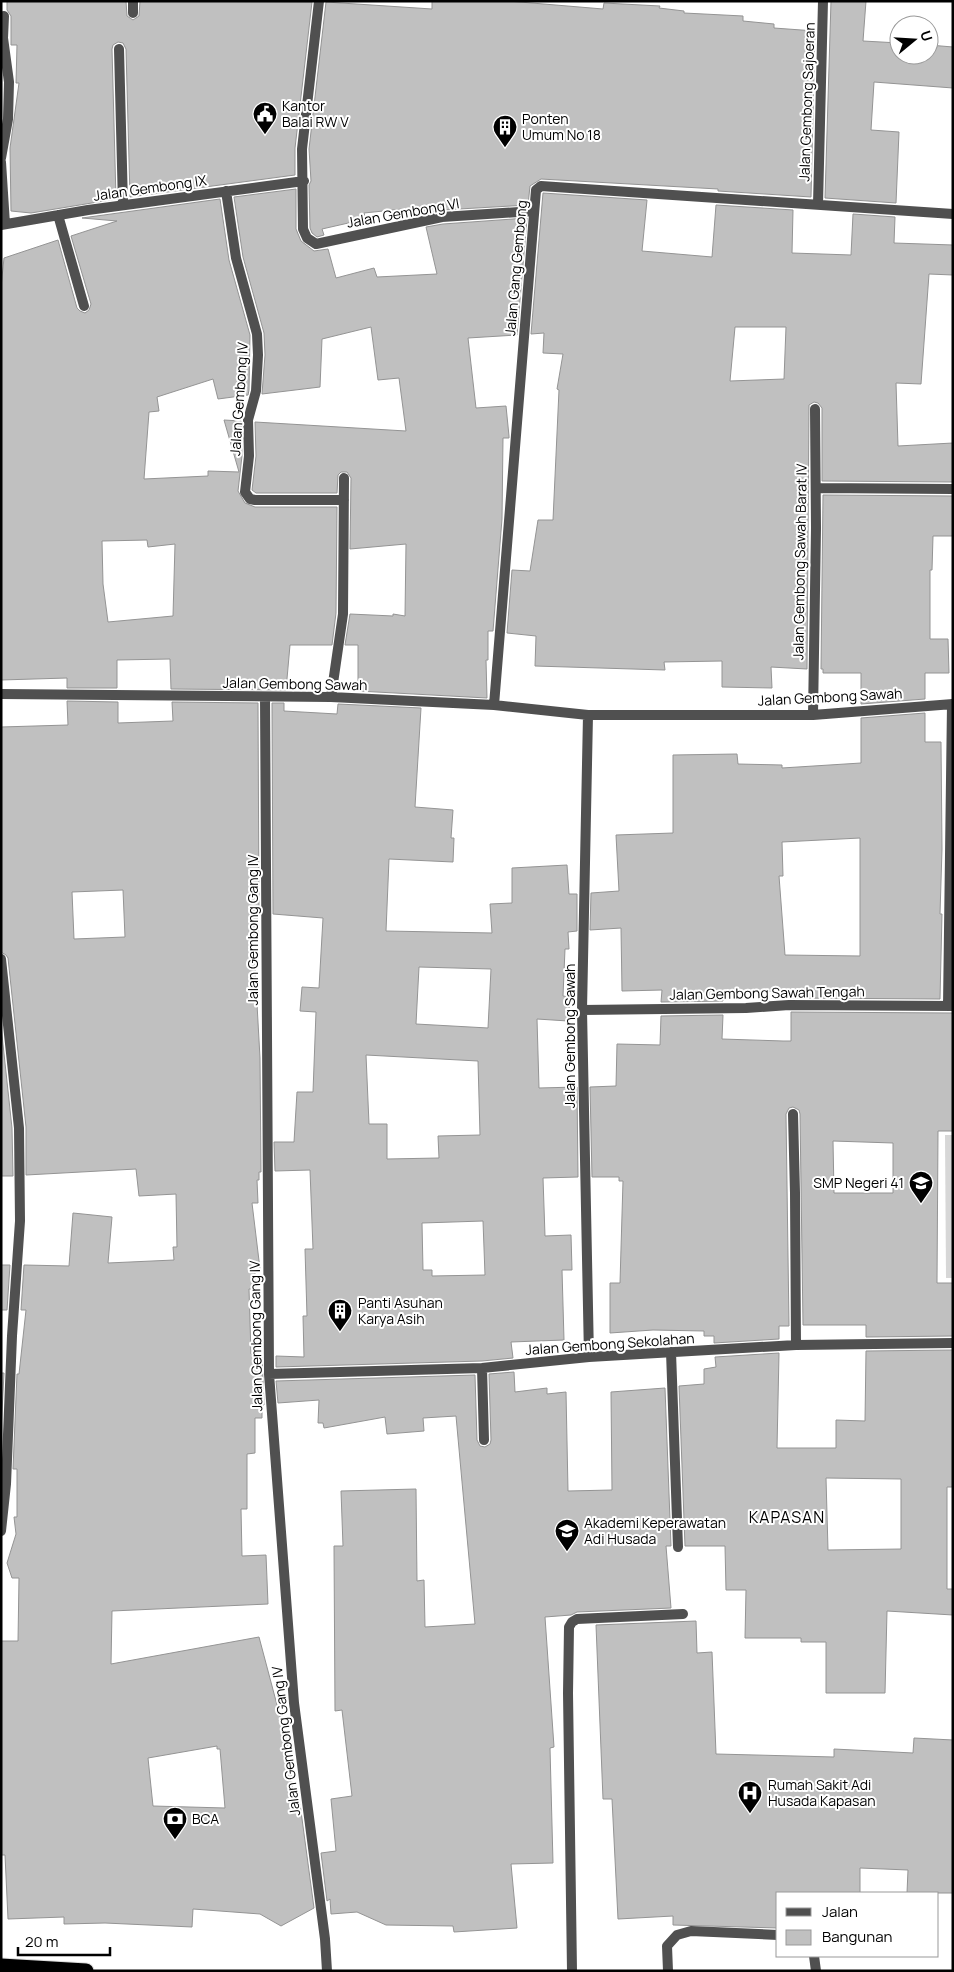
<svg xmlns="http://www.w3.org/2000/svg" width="954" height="1972" font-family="Manrope,sans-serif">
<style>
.green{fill:#d7d7d7}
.building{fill:#c0c0c0;stroke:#949494;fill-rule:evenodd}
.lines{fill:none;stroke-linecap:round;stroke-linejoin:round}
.highway-casing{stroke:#dbdbdb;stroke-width:17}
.lane{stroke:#505050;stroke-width:10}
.street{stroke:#505050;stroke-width:10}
.highway{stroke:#000;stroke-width:15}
.labels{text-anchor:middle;stroke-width:4;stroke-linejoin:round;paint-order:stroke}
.street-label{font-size:14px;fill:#000;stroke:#fff}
.poi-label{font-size:14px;fill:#000;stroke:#fff;text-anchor:start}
.quarter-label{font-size:16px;letter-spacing:1px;fill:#000;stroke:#fff}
</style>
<rect width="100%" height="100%" fill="#fff"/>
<path class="green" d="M945,1135H953V1278H946Z"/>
<path class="building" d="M7,1H126L127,16L133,20L139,16L140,1L312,2L295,148V175L130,197L126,49L123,43L118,42L113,45L112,49L116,199L31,213L11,211L10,148L19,83H16L17,45H11V16L7,10Z
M432,1H508L603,9L604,3L660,6L659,8L684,11V13L743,16V21L774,24V28L815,31L811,197L718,191V189L541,179L530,186L528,205L442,210L423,214L422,207L364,213L366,219L322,229L324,235L317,237L312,233L310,228L309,185L311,181L309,149L326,2L432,9Z
M831,1H866L863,41L899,43V55H929V45L953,47V88L874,82L871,130L899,132L896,203L825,198Z
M296,189V229L301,241L314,251L328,249L336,278L374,268L377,277L437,274L426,227L443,224L527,218L517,335L468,338L476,408L506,406L509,436V438H503L502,519L493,631H488V660H486L487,698L358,691V645H345L350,614L393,616V614L405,616L406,544L350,549L351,478L347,472H341L338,475L337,493H256L252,490L256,456L255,422L406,431L399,378L378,380L371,327L322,339L320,387L262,394L265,355L264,333L243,257L234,197Z
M543,193L647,200L642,251L712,257L716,205L793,210L792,253L851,255L853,214L895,217L894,243L953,245V275L929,274L921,384L896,383L898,446L953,443V482L822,481V408L818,403L814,402L809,405L807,669L771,667L772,688L722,687V661L664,662L665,670L535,666L536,636L507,633L512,570L530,571L538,520H553L559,390L557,389L563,354L543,353L544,333L531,334ZM735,327H786L784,379L730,381Z
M220,199L229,260L250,335L249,390L248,395L218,399L213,379L157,397L159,411L149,412L144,479L208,476V471L239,472L224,420L241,421L242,456L238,491L245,503L255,507H337L336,613L332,645H290L286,690L171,689L170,659L117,660V688H67V678L1,680V287L4,258L58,240L77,308L80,311L85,313L89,310L91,304L71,236L117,221L82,218ZM147,540L148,547L175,544L173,616L108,622L103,584L102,541Z
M823,495L953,496V536H933L932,570H930V639H948L949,673H925V699L861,704V673H823V669H821Z
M67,701L118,702V723L173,721L172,702L258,703L259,913H257L258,932H253L260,1058L261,1172H259V1180H257L258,1203H252L260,1269H255V1289H249L251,1354L262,1355L264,1405H262V1418H255V1453L247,1454V1509H241L242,1556L266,1555L268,1604L112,1611L111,1664L259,1637L289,1750L294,1805L300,1804L314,1908L281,1926L260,1914L193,1909L192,1927L105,1923L64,1924V1917L8,1919L5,1855H1V1641H18L19,1578H12L7,1563L16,1534L14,1517H17V1469H13L17,1374H19L26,1310H21L24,1265L69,1266L73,1213L112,1217L108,1263L174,1260L173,1247H177L176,1194L139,1196L136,1169L26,1175V1127L8,958L6,955L1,952V727L68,725ZM123,890L125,937L74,939L72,892ZM217,1746V1749H220L225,1808L153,1806L148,1758Z
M272,703H284V711L337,714L338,704L421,708L415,807L453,810L451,838H454L453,862L389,859L386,931L492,933L490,904L512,903V868L567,865L569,894H577V931L568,932L569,949H565L563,996L570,997L568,1021L537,1019L539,1088L577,1087L578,1177L543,1178L545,1236L571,1235L572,1270H562L564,1340L511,1342L513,1358L482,1361L276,1367V1356L304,1357L303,1316H307L305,1249H313L310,1170L275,1171L274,1142H294L297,1092H313L316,1012L300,1011L302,987L319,988L323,918L273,914ZM419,967L491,969L488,1028L416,1024ZM366,1055L478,1061L480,1135L438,1136L439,1158L387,1159V1124H369ZM483,1221L485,1275L432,1276V1270H423L422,1223Z
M925,713V742H941L942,849L940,914H942L940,999L791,998V991L723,992V1001L661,1002L662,990L622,991L621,928L590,930L591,893L619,891L616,835L673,833V755L737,754L738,764L782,765V768L861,763V718ZM860,838V956L785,955L779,876H783L782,842Z
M791,1012L953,1013V1131H938L937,1283H953V1336L866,1337V1325H803L800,1114L799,1110L793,1107L789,1108L786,1114L789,1326H779V1339L714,1343V1336H704V1331L653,1330L610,1333V1283H620L623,1181H619V1177H592L590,1087L616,1086L617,1044L660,1045L661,1016L723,1015L722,1039L783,1041H791ZM833,1141L893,1143V1193H834Z
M1,1026L12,1128L13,1176H1Z
M1,1265H10L7,1310H1Z
M953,1350V1487H947V1589H953V1615L887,1611L885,1693H826V1642H801V1638H745L746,1590H726L725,1546H685L679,1386L704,1384V1369L716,1367L715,1357L779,1353L777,1448H836V1420L865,1421L866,1351ZM826,1478L901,1479V1549L828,1550Z
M514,1372L515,1392L547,1388V1394L566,1392L568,1491L612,1490L611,1392L665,1388L671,1546H666L671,1608L577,1612L571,1615L545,1617L554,1747L550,1748L553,1863L511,1864L517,1928L454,1932L453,1926L386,1925L357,1912L331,1914L330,1899L327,1901L321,1853L336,1851L331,1799L352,1796L342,1710L335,1711L334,1546H343L341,1491L416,1489L417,1581L424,1580L425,1627L475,1624L456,1416L423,1418L424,1431L387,1434L385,1417L324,1428L323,1423H318L319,1400L278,1403L276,1381L475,1375L477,1440L480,1446L485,1447L490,1444L491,1440L489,1374Z
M1,1373H4L1,1431Z
M696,1621L697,1653L712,1652L716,1754L834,1757V1749L913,1753L914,1738L953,1740V1893H907L908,1870L860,1868V1893H778V1928L673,1925V1916L618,1919L612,1799H603L596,1625Z"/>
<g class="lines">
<defs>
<path id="highway" d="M1,1966L86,1971"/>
</defs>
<use href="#highway" class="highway-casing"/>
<path class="lane" d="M814,1956L816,1971
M572,1971L568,1693L569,1627L572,1622L577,1619L683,1614
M668,1971L667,1946L677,1935L691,1931L778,1935"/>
<path class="street" d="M319,1L302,149L303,229L307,238L316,244L442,217L534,211
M133,13V1
M119,49L123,205
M1,158L8,119L9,82L3,38L4,16
M1,162L5,224
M226,191L236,258L257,334L258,355L256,391L248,420L249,456L245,492L250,499L255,500H344
M818,204L823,1
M58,215L84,306
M1,225L88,210L304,181
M816,488L953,489
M1,694L331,697L494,705L588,715H813L953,704
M265,697L269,1374L294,1703L325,1939L327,1971
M331,697L343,614L344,478
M494,705L536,190L541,186L953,214
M588,715L582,1010L589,1357
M813,715L816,528L815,409
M1,959L19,1128L20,1221L12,1336L6,1484L1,1531
M948,1006L952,704
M582,1010L746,1008L789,1005L953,1006
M793,1114L795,1193L796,1345
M671,1352L678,1547
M482,1368L484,1440
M269,1374L482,1368L589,1357L796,1345L953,1343"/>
<use href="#highway" class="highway"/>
</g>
<defs>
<symbol id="civic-pin" viewBox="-11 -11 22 30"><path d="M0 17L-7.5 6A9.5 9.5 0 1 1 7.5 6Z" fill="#000" stroke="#fff"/><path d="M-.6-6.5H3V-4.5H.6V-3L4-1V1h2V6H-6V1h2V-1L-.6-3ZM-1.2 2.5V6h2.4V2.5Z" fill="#fff"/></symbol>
<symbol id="building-pin" viewBox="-11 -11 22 30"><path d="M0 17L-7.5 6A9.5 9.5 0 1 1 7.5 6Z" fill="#000" stroke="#fff"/><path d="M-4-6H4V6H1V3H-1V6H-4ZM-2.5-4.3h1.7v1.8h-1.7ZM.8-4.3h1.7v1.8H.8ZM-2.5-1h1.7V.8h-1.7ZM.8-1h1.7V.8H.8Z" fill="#fff"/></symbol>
<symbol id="school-pin" viewBox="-11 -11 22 30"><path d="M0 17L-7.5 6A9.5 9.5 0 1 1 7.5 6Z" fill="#000" stroke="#fff"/><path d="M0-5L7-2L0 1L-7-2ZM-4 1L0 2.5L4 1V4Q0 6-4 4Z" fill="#fff"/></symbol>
<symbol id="university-pin" viewBox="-11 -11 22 30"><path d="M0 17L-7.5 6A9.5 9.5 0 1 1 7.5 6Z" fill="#000" stroke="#fff"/><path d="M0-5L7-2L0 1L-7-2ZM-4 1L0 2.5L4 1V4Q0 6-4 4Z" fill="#fff"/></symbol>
<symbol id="hospital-pin" viewBox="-11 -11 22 30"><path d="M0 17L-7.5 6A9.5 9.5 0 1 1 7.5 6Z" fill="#000" stroke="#fff"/><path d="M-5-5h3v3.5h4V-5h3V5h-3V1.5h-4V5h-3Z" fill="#fff"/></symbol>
<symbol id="bank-pin" viewBox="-11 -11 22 30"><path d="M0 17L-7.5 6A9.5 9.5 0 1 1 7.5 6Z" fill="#000" stroke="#fff"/><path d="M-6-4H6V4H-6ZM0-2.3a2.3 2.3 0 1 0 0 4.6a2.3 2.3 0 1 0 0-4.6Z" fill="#fff"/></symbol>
</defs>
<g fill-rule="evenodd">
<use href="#civic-pin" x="251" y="100" width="28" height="38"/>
<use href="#building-pin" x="491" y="113" width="28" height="38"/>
<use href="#school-pin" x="907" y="1169" width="28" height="38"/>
<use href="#building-pin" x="326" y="1297" width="28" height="38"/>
<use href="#university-pin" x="553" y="1517" width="28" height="38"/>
<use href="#hospital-pin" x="736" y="1779" width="28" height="38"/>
<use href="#bank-pin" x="161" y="1805" width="28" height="38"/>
</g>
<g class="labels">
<g class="street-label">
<text transform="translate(807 102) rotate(-88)" y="5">Jalan Gembong Sajoeran</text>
<text transform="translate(150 188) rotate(-8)" y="5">Jalan Gembong IX</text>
<text transform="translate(403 213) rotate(-10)" y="5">Jalan Gembong VI</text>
<text transform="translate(516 268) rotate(-85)" y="5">Jalan Gang Gembong</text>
<text transform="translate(239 399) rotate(-86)" y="5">Jalan Gembong IV</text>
<text transform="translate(800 562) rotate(-89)" y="5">Jalan Gembong Sawah Barat IV</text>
<text transform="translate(295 684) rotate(1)" y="5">Jalan Gembong Sawah</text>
<text transform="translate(830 697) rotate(-3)" y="5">Jalan Gembong Sawah</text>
<text transform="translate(253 930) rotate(-90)" y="5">Jalan Gembong Gang IV</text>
<text transform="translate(767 993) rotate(-1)" y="5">Jalan Gembong Sawah Tengah</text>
<text transform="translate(570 1036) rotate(-90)" y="5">Jalan Gembong Sawah</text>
<text transform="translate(256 1336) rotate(-91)" y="5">Jalan Gembong Gang IV</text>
<text transform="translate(610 1344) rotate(-4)" y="5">Jalan Gembong Sekolahan</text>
<text transform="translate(286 1741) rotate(-97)" y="5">Jalan Gembong Gang IV</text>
</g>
<g class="poi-label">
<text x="282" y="111">Kantor<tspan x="282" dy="16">Balai RW V</tspan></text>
<text x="522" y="124">Ponten<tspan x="522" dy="16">Umum No 18</tspan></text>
<text x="904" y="1188" text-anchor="end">SMP Negeri 41</text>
<text x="358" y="1308">Panti Asuhan<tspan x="358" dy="16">Karya Asih</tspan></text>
<text x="584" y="1528">Akademi Keperawatan<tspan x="584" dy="16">Adi Husada</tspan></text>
<text x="768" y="1790">Rumah Sakit Adi<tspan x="768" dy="16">Husada Kapasan</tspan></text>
<text x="192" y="1824">BCA</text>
</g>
<g class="quarter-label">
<text x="787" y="1523">KAPASAN</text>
</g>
</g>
<rect width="954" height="1972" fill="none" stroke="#000000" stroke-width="5"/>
<rect x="776" y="1892" width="162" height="65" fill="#ffffff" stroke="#999999"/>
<rect x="786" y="1908" width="25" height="8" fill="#505050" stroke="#999999"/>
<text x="822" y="1917" font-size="15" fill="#000000">Jalan</text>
<rect x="786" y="1930" width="25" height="15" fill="#c0c0c0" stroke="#999999"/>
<text x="822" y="1942" font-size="15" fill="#000000">Bangunan</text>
<g transform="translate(914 40) rotate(72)"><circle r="24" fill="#ffffff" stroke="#999999"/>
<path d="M0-4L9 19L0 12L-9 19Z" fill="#000000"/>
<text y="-8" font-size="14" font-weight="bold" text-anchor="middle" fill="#000000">U</text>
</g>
<path d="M18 1947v8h92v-8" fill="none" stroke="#000000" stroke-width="2.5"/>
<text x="25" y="1947" font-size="15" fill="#000000" stroke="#ffffff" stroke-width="4" paint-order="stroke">20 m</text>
</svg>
